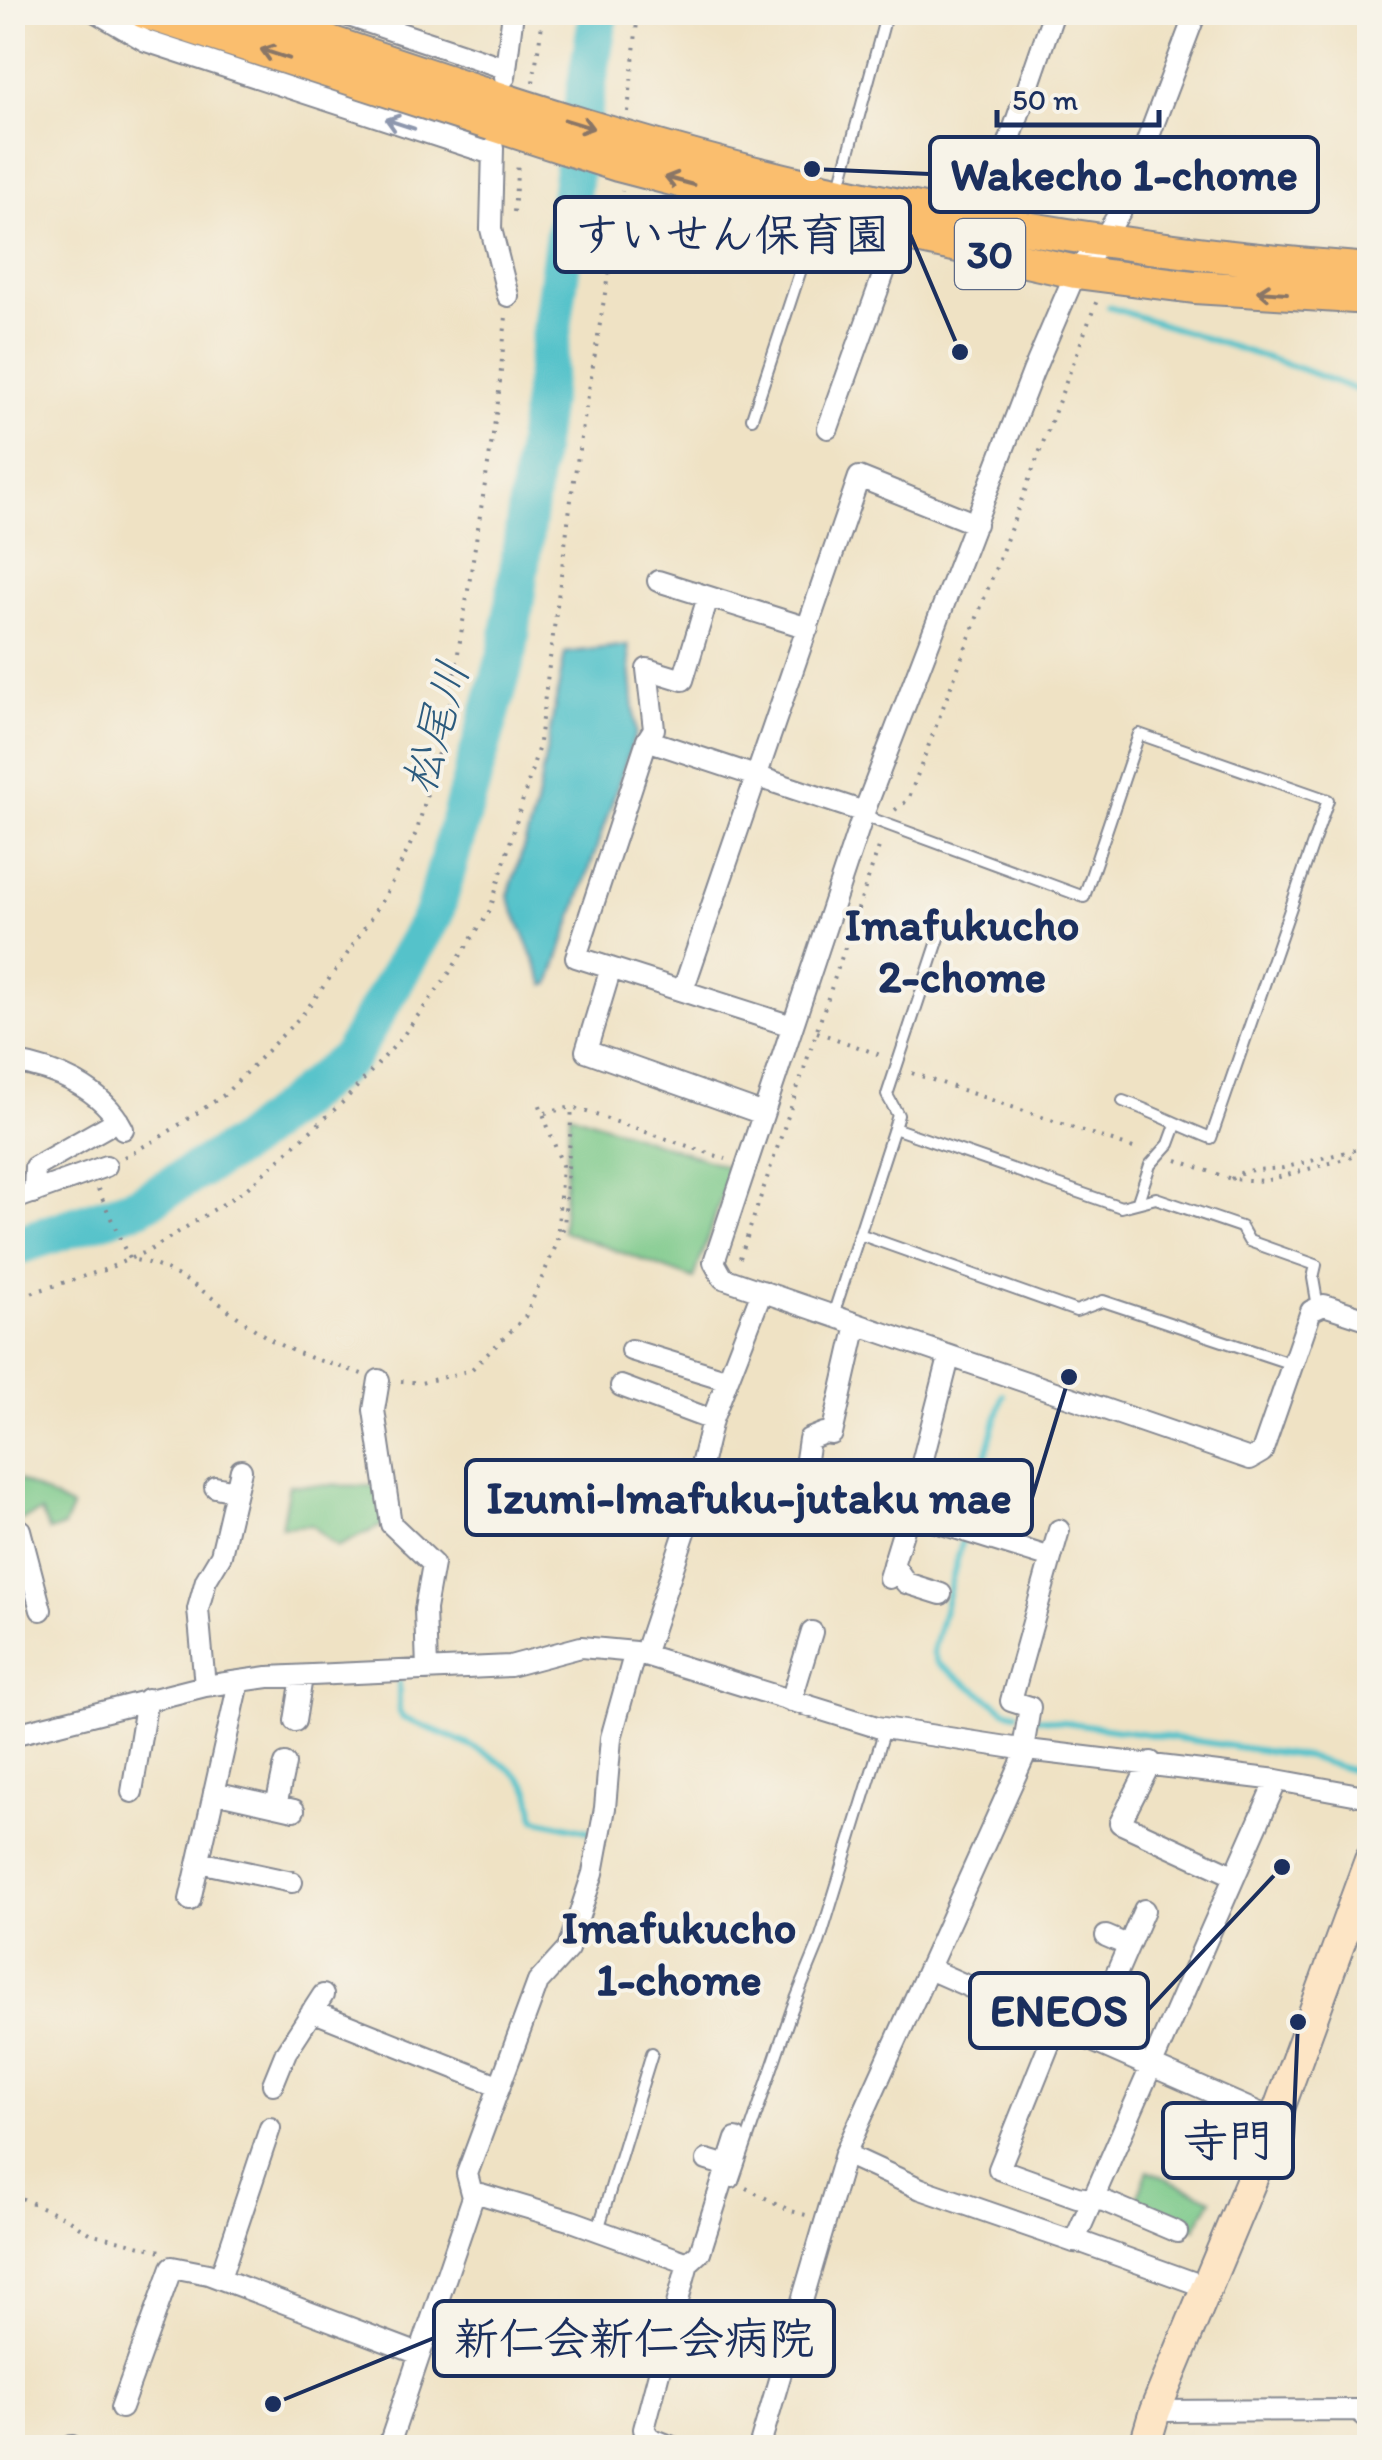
<svg xmlns="http://www.w3.org/2000/svg" width="1382" height="2460" font-family="Itim,'Klee One',sans-serif">
<style>
.green{fill:#79c888;stroke:#4a7c73;stroke-width:2.5}
.water{fill:#55c2ca;stroke:#387894;stroke-width:2.5}
.lines{fill:none;stroke-linecap:round;stroke-linejoin:round}
.stream{stroke:#55c2ca;stroke-width:6}
.river{stroke:#55c2ca;stroke-width:40}
.service-casing{stroke:#858891;stroke-width:14}
.minor-casing{stroke:#858891;stroke-width:24}
.secondary-casing{stroke:#858891;stroke-width:34}
.primary-casing{stroke:#858891;stroke-width:36}
.path{stroke:#858891;stroke-width:4;stroke-dasharray:2.5 8;stroke-linecap:butt}
.service{stroke:#fff;stroke-width:10}
.minor{stroke:#fff;stroke-width:20}
.secondary{stroke:#fde5c5;stroke-width:30}
.primary{stroke:#fabe6e;stroke-width:32}
.oneway{stroke:#8a7666}
.oneway2{stroke:#8d97ae}
.labels{text-anchor:middle;stroke-width:8;stroke-linejoin:round;paint-order:stroke}
.shield{fill:#f7f3e8;stroke:#5d6a87;stroke-width:2.5}
.shield-label{font-size:40px;font-weight:bold;fill:#1b2f5e}
.water-label{font-size:45px;font-style:italic;fill:#2c5b7e;stroke:#f7f3e8}
.neighbourhood-label{font-size:45px;font-weight:bold;fill:#1b2f5e;stroke:#f7f3e8}
.leader{fill:none;stroke:#1b2f5e;stroke-width:4}
.callout-dot{fill:#1b2f5e;stroke:#f7f3e8;stroke-width:4}
.callout{fill:#f7f3e8;stroke:#1b2f5e;stroke-width:4}
.callout-label{font-size:45px;text-anchor:middle;font-weight:bold;fill:#1b2f5e}
</style>
<rect width="100%" height="100%" fill="#f7f3e8"/>
<filter id="ink" filterUnits="userSpaceOnUse"><feTurbulence type="fractalNoise" baseFrequency=".01" numOctaves="2"/><feDisplacementMap in="SourceGraphic" scale="20" xChannelSelector="R" yChannelSelector="G"/><feConvolveMatrix kernelMatrix="1 2 1 2 8 2 1 2 1" color-interpolation-filters="sRGB"/></filter>
<filter id="wash" filterUnits="userSpaceOnUse"><feTurbulence type="fractalNoise" baseFrequency=".0048" numOctaves="4" result="noise"/><feDisplacementMap in="SourceGraphic" scale="40" xChannelSelector="R" yChannelSelector="G"/><feGaussianBlur stdDeviation="2.25" result="paint"/><feColorMatrix in="noise" values="0 0 0 0 0 0 0 0 0 0 0 0 0 0 0 0 0 1.4 0 .05"/><feComposite in="paint" operator="in"/></filter>
<g filter="url(#wash)">
<rect width="100%" height="100%" fill="#efe2c4"/>
<path class="green" d="M570,1113L731,1168L694,1279L562,1231Z
M13,1477L72,1508L64,1527L49,1531L41,1512L13,1523Z
M289,1485L381,1486L385,1524L337,1547L311,1525L281,1527Z
M1148,2170L1212,2199L1195,2229L1135,2204Z"/>
<path class="water" d="M628,645L636,732L550,984L545,985L508,896L535,811L565,653Z"/>
<g class="lines">
<path class="stream" d="M1109,307L1301,369L1370,395
M966,1526L1003,1395
M963,1538L933,1651L937,1663L1005,1710L1016,1713
M399,1682V1712L403,1718C435,1731 511,1757 528,1788C533,1796 533,1809 535,1819L592,1832
M1037,1718L1307,1757L1370,1776"/>
<path class="river" d="M12,1247L139,1205L245,1142L350,1057L434,913L508,650L578,138L599,12"/>
</g>
</g>
<g filter="url(#ink)">
<g class="lines">
<defs>
<path id="service" d="M840,186L887,12
M752,418L811,239L814,221
M865,813L875,820L1084,897L1139,734L1328,800L1211,1138C1180,1126 1154,1112 1123,1101
M12,1083L19,1063
M894,1128L898,1115L887,1095L941,932
M1138,1201L1150,1165L1169,1144L1176,1125
M859,1234L1076,1311L1103,1301L1292,1364
M833,1315L894,1128L1121,1207L1156,1198L1241,1227L1249,1241L1316,1265L1313,1278L1318,1307
M733,2182L792,2009L819,1943L885,1729
M598,2230L652,2053"/>
<path id="minor" d="M96,12L146,41L492,154
M337,12L505,68
M1196,12L1121,210L1101,243L1076,272L1033,372L864,812L714,1262L723,1278L1250,1459L1262,1452L1311,1311L1324,1305L1370,1320
M505,77L513,12
M493,148L491,229L508,296
M987,222L989,200L1054,12
M828,428L889,259L893,233
M658,581L808,628
M647,740L654,729L647,669L683,680L708,597
M611,968L586,1051L763,1114
M683,990L859,477L976,524
M792,1026L576,957L647,740L864,812
M12,1062C55,1069 102,1088 123,1129
M34,1193L35,1167L118,1120
M12,1200L106,1166
M631,1350L725,1379
M379,1380L374,1410L391,1524L433,1564L425,1609L427,1670
M621,1386L712,1420
M804,1481L1051,1558L1011,1701L1030,1707L1023,1749
M215,1487L236,1491
M800,1500L809,1439L824,1433L832,1434L857,1324
M20,1530L41,1610
M1051,1558L1059,1530
M893,1564L906,1583L941,1594
M889,1578L909,1513L949,1358
M644,1655L685,1532L712,1420L762,1291
M205,1686L198,1609L206,1580L221,1555L241,1470
M791,1701L812,1632
M295,1721L302,1677
M12,1735L205,1686L268,1677L510,1666L581,1647L635,1652L877,1727L1027,1750L1277,1780L1370,1797
M1151,1762L1120,1823L1233,1875
M132,1792L147,1699
M214,1792L294,1810
M276,1806L285,1764
M199,1862L292,1882
M190,1900L237,1691L236,1682
M1106,1936L1127,1945
M929,1969L1149,2066
M312,2011L500,2086
M1057,2025L999,2169L1077,2197L1104,2201L1177,2232
M1088,2039L1144,1910
M1161,2070L1275,2120
M273,2084L286,2052L323,1995
M845,2154L921,2189L1074,2242L1084,2243L1206,2287
M707,2160L727,2166
M473,2197L481,2194L572,2221L688,2263L644,2429L650,2438L675,2448
M1074,2242L1277,1780
M688,2263L700,2252L736,2139
M220,2278L270,2128
M121,2408L172,2267L208,2274L419,2354
M1155,2411L1358,2410L1370,2420
M71,2448L72,2446
M388,2448L473,2197L467,2174L538,1982L568,1949L593,1873L605,1808L611,1738L635,1652
M759,2448L845,2154L1027,1750"/>
<path id="secondary" d="M1144,2448L1155,2411L1263,2152L1370,1860"/>
<path id="primary" d="M144,12L618,165L776,206L1076,272L1194,287L1370,298
M240,12C430,75 619,143 814,187C998,228 1182,256 1370,270"/>
</defs>
<use href="#service" class="service-casing"/>
<use href="#minor" class="minor-casing"/>
<use href="#secondary" class="secondary-casing"/>
<use href="#primary" class="primary-casing"/>
<path class="path" d="M533,82L544,12
M628,112L638,12
M514,212L518,162
M895,810L908,800L1097,300
M817,1032L883,1056
M912,1073L1139,1150
M545,1113L572,1107L726,1159
M124,1157L159,1138L224,1095L303,1014L344,959L386,894L417,831L448,716L498,402L506,316
M1177,1160L1231,1179L1265,1181L1370,1152
M1231,1179L1244,1171L1283,1168L1370,1146
M98,1189L129,1259C187,1267 226,1314 275,1342C301,1357 334,1364 362,1374
M558,1240L564,1227L572,1107
M740,1258L881,841
M12,1299L104,1270L150,1250L245,1190L344,1101L399,1041L448,975L490,910L538,749L572,492L622,191
M401,1381L421,1383L471,1370L525,1317L557,1243L562,1165L538,1100
M746,2188L791,2211L806,2215
M12,2194L66,2218L89,2233L161,2251"/>
<use href="#service" class="service"/>
<use href="#minor" class="minor"/>
<use href="#secondary" class="secondary"/>
<use href="#primary" class="primary"/>
</g>
<defs><path id="oneway-shaft" d="M-6 0H5M1.5-3L5.5 0L1.5 3" fill="none" stroke-width="1.6" stroke-linecap="round" stroke-linejoin="round" transform="scale(2.5)"/></defs>
<g class="oneway">
<use href="#oneway-shaft" transform="translate(275 54) rotate(-162)"/>
<use href="#oneway-shaft" transform="translate(579 124) rotate(17)"/>
<use href="#oneway-shaft" transform="translate(679 181) rotate(-165)"/>
<use href="#oneway-shaft" transform="translate(1272 292) rotate(-176)"/>
</g>
<use class="oneway2" href="#oneway-shaft" transform="translate(400 124) rotate(-162)"/>
</g>
<g class="labels">
<rect class="shield" x="955" y="219" width="70" height="70" rx="8"/>
<g class="shield-label">
<text x="990" y="268">30</text>
</g>
<g class="water-label">
<text transform="translate(435 727) rotate(-74)" y="16">松尾川</text>
</g>
<g class="neighbourhood-label">
<text x="962" y="940">Imafukucho<tspan x="962" dy="52">2-chome</tspan></text>
<text x="679" y="1943">Imafukucho<tspan x="679" dy="52">1-chome</tspan></text>
</g>
</g>
<path class="leader" d="M812 169L930 174M960 352L910 234M1069 1377L1032 1498M1282 1867L1148 2010M1298 2022L1293 2140M273 2404L434 2338"/>
<g class="callout-dot">
<circle cx="812" cy="169" r="10"/>
<circle cx="960" cy="352" r="10"/>
<circle cx="1069" cy="1377" r="10"/>
<circle cx="1282" cy="1867" r="10"/>
<circle cx="1298" cy="2022" r="10"/>
<circle cx="273" cy="2404" r="10"/>
</g>
<g class="callout">
<rect x="930" y="137" width="388" height="75" rx="10"/>
<rect x="555" y="197" width="355" height="75" rx="10"/>
<rect x="466" y="1460" width="566" height="75" rx="10"/>
<rect x="970" y="1973" width="178" height="75" rx="10"/>
<rect x="1163" y="2103" width="130" height="75" rx="10"/>
<rect x="434" y="2301" width="400" height="75" rx="10"/>
</g>
<g class="callout-label">
<text x="1124" y="190">Wakecho 1-chome</text>
<text x="732" y="250">すいせん保育園</text>
<text x="749" y="1513">Izumi-Imafuku-jutaku mae</text>
<text x="1059" y="2026">ENEOS</text>
<text x="1228" y="2156">寺門</text>
<text x="634" y="2354">新仁会新仁会病院</text>
</g>
<rect width="1382" height="2460" fill="none" stroke="#f7f3e8" stroke-width="50"/>
<path d="M997 110v15h162v-15" fill="none" stroke="#1b2f5e" stroke-width="5"/>
<text x="1012" y="110" font-size="30" fill="#1b2f5e" stroke="#f7f3e8" stroke-width="8" paint-order="stroke">50 m</text>
</svg>
